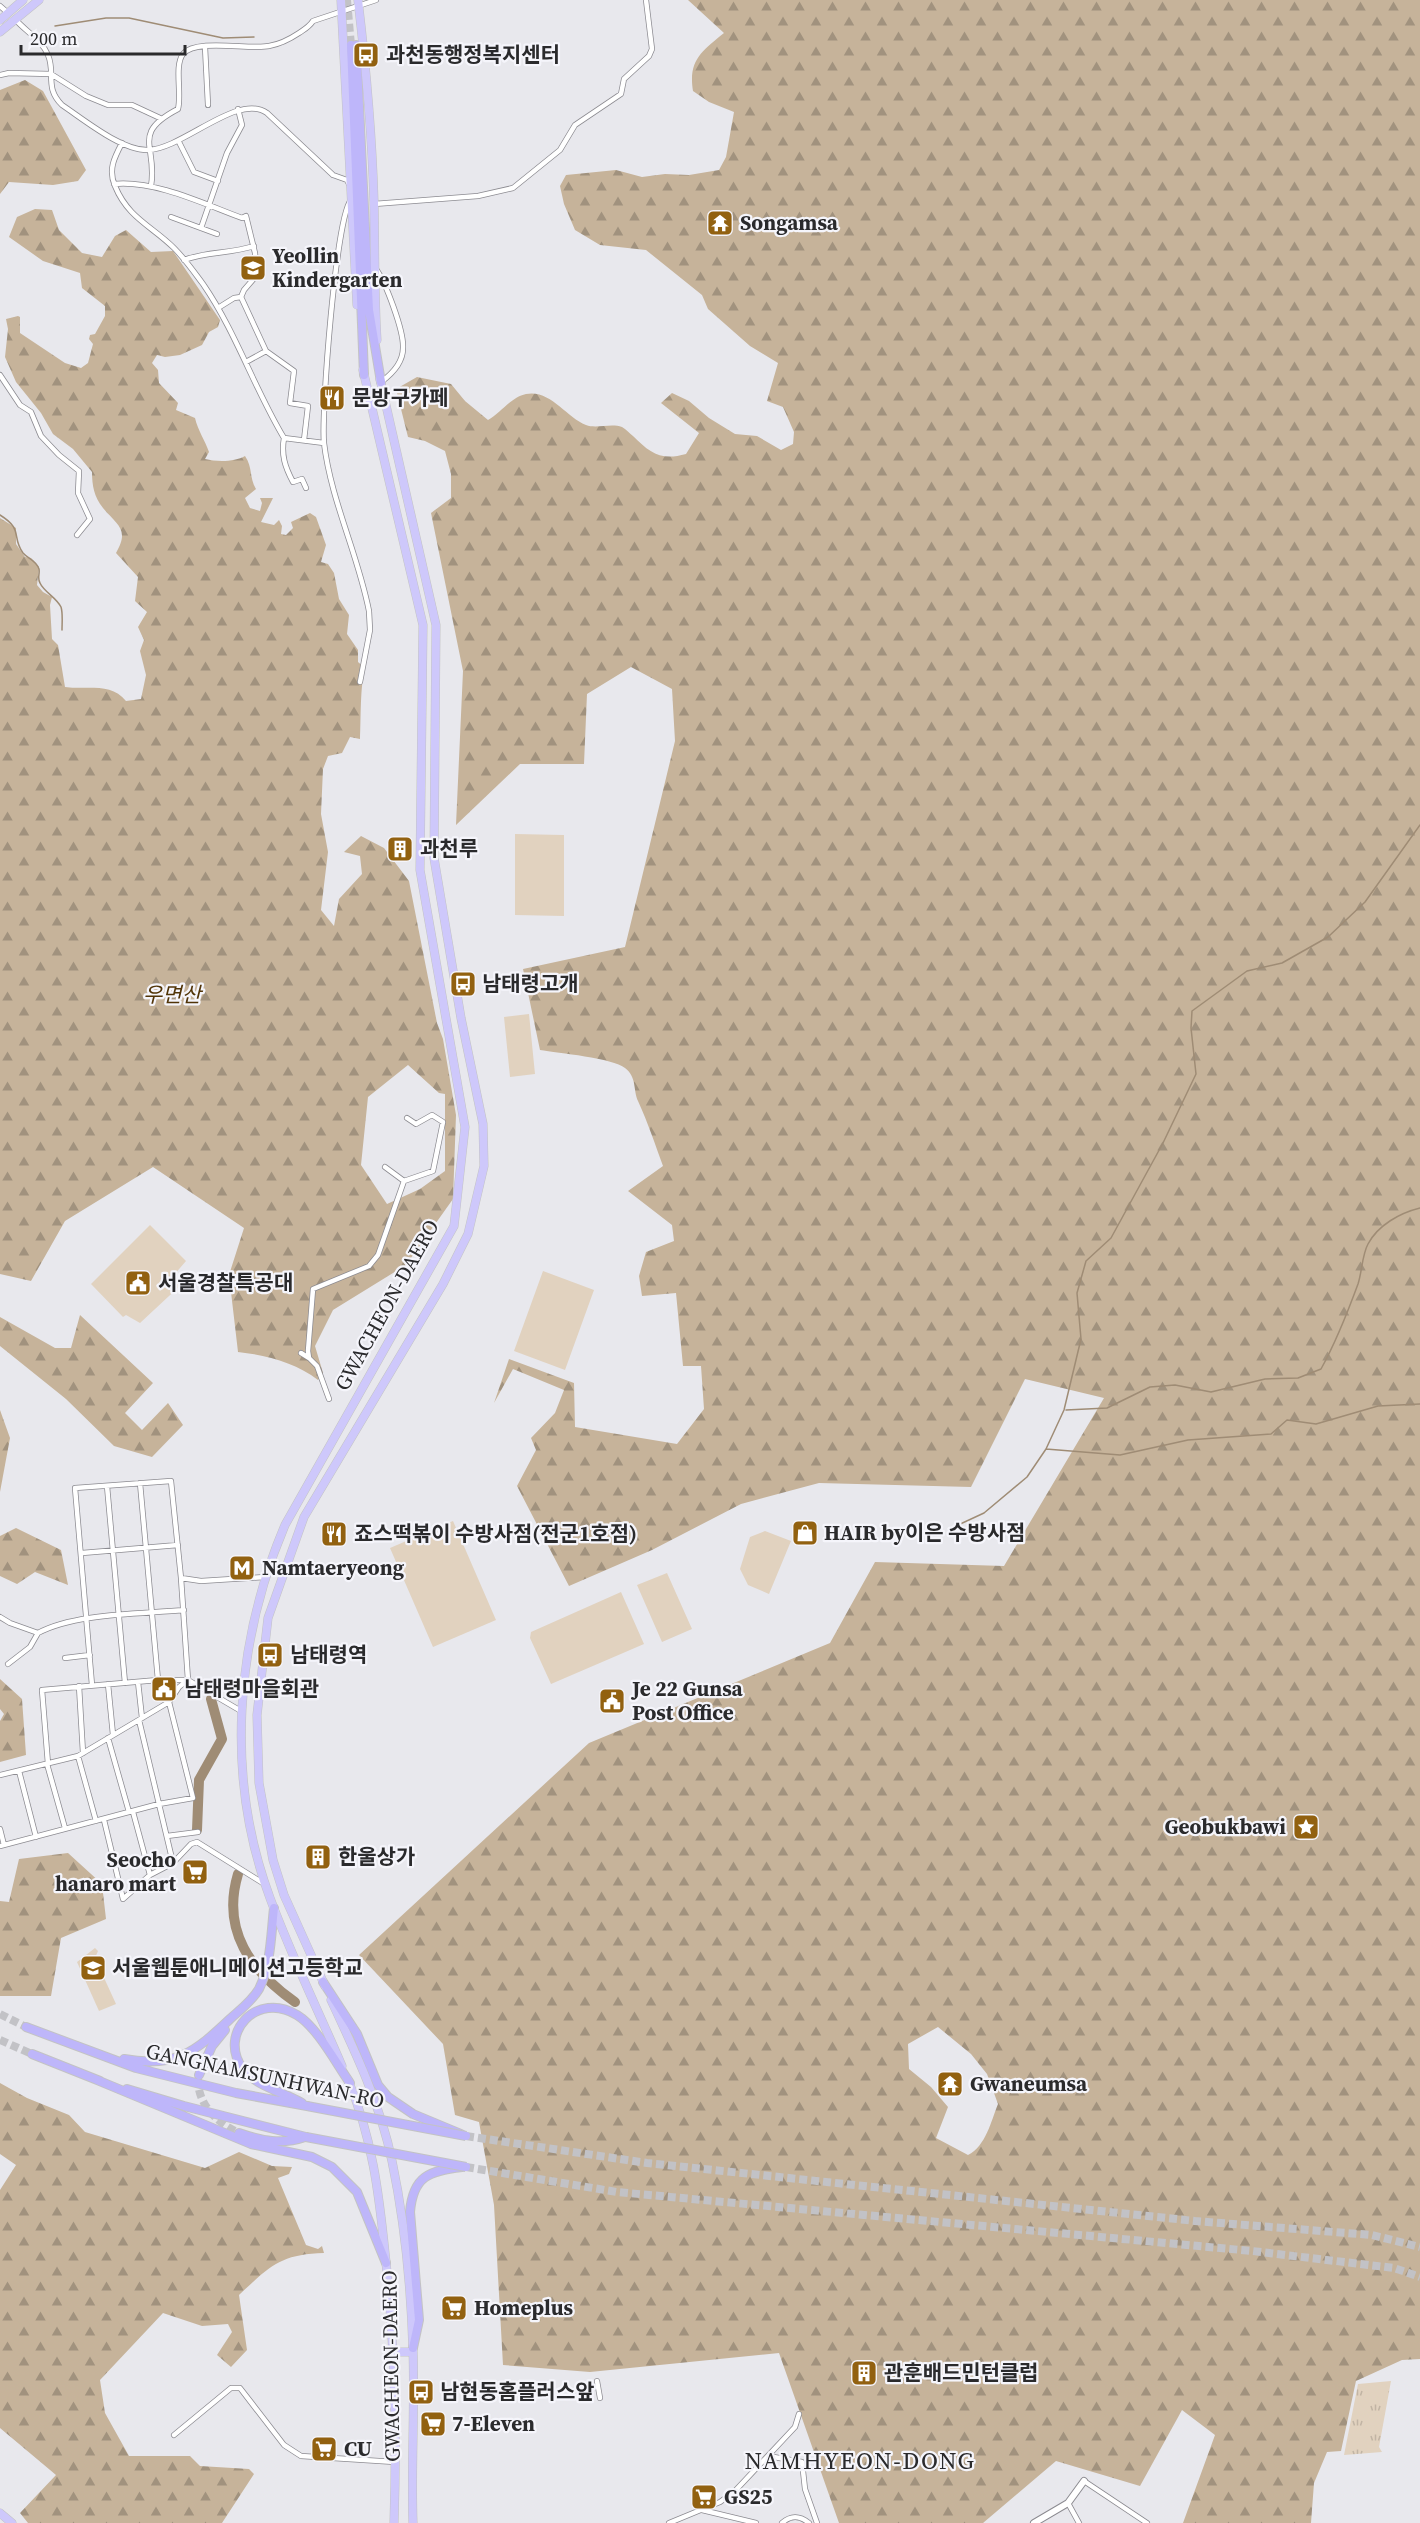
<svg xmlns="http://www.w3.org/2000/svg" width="1420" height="2523" font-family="'Source Serif 4','Noto Sans KR',serif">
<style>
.grass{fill:#e1d2bf}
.forest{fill:url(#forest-firs);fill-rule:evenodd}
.park{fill:url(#park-tufts)}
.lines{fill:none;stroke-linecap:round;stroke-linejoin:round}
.stream{stroke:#9f8c75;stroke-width:1.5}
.river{stroke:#9f8c75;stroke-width:10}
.trunk-tunnel{stroke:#c2c2c6;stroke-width:8;stroke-dasharray:8 4;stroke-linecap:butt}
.minor-casing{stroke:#8c8b91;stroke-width:6}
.tertiary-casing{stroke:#8c8b91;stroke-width:8}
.primary-casing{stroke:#c3c3c4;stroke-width:9}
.trunk-casing{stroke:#c3c3c4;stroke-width:10}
.minor{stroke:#fff;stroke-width:4.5}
.tertiary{stroke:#fff;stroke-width:6}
.primary{stroke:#cec8fb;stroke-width:8}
.trunk{stroke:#beb6fa;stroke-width:8}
.trunk-bridge-casing{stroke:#c3c3c4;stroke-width:10;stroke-linecap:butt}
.trunk-bridge{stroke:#beb6fa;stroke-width:8}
.labels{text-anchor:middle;stroke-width:4.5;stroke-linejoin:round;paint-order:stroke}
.poi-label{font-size:21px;font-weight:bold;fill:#2a2a2c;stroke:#f5f5fb;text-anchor:start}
.park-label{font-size:21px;font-style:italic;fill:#513407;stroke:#f5f5fb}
.street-label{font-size:21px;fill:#2a2a2c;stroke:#f5f5fb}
.quarter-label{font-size:24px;letter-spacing:1.5px;fill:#2a2a2c;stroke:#f5f5fb}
</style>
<defs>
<pattern id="forest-firs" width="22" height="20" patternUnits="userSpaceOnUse" patternTransform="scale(1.5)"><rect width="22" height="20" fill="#c6b39a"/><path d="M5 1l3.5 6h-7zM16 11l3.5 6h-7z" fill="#a1927e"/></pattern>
<pattern id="park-tufts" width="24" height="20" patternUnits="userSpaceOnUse" patternTransform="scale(1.5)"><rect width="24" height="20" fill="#e1d2bf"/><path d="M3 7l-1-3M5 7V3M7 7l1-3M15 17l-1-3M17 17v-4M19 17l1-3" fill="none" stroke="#c1b4a4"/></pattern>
</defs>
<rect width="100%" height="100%" fill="#e8e8ed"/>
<path class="grass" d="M515,834L564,835V916L515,915Z
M529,1014L535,1074L510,1077L504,1017Z
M150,1225L186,1261L174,1275L183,1283L140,1323L126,1315L123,1317L91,1284Z
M543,1271L594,1290L565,1370L514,1351Z
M453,1521L496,1620L433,1647L390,1548Z
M765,1531L791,1541L769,1594L748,1585L740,1569L750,1537Z
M667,1573L692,1629L662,1642L637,1585Z
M621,1592L644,1644L551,1684L530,1638L531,1632Z
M95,1948L98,1951L95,1958L116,2004L99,2011L77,1962Z"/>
<path class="forest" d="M688,0H1420V2359L1402,2360L1356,2381L1341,2451L1327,2452L1314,2483L1311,2523H1183L1215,2435L1182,2410L1140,2486L1056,2461L983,2523H839L779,2353L590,2372L503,2365L494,2205L479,2122L455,2115L443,2044L359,1955L589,1743L830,1643L875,1562L1004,1566L1104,1398L1025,1379L971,1487L819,1483L741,1504L652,1550L569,1586L517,1486L536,1450L531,1438L555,1413L564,1390L513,1369L494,1403L509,1359L574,1383L575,1427L677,1444L704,1409L701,1366H683L676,1293L642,1296L639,1276L646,1252L674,1241L672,1225L628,1191L663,1166C655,1144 648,1123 638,1101C633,1090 637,1077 625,1068C613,1058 558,1053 540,1050L523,969L625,947L675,741L672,689L631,667L587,694L584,764H520L456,825L463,671L431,513L451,498V474L445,451L425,441L408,437L396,389L417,377L451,384L465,401L488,420C501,413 511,397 526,394C550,389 566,417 586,425C596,429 611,423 622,427C626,429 630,434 633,436C650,453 661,461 686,454L699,433L661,403L672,393L689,401L709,418L735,434L757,436L781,450L793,444L794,432L783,407L767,401L778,363L750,346L708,309L702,295L646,250L600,245L575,230L564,204L560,186L566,175L616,170L642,177L665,174L689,175L719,170L726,157L734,112L709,102L693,91C688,60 702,51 724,33ZM938,2027L971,2054L987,2074L998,2104C991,2121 986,2146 968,2155L936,2138L948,2107L931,2087L909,2069L908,2044Z
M25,80L43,91L86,170L78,181L53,185L9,182L0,194V90Z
M35,209L52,210L59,230L82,253L102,257L115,236L126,230L151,252L173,251L220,320L218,327L209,332L202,345L180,355L165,357L157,355L152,363L158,370L159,383L178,403L176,410L195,418C198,431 205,440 209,452L205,459C217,462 235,462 245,456C253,468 249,477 256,489L245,498L250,508L260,511L262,503L260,498H273L261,522L274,525L279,520L282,526L281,534L286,535L293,528L291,522L310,513L316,517L326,545L321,562L328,564L334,573L339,599L349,615L347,634L358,650V662L365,668C360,686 361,719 360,739L350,737L342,753L328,756L323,769L321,814L328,852L321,910L334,926L339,899L362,874L360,856L344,852L361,836L384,848L409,881L437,1023L443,1039L456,1115L453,1199L406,1265L333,1310L315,1346L323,1373L318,1380C296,1363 266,1355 238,1352L229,1275L244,1228L153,1167L65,1221L31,1281L0,1274V518L16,528V544L25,557L31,558L39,567L37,585L43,592L52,597L50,605L52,639L58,645L65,687C87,690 111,682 126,701L141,699L146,675L140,651L144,640L138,627L147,612L135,601L138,577L116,553C130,529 117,525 103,508C94,497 92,485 92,472L73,449L53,434L41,413L16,382L5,357L8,329L6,319L18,316L20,317V333L65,363L81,368L88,363L93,344L89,339L90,335L95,334L105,316V306L82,288L80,273L43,261L9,237L17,217ZM408,1065L439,1093L445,1094V1171L420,1189L387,1204L361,1165L368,1097Z
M80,1315L153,1383L125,1413L142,1430L168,1403L183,1425L152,1457L114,1446L66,1399L0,1346V1317L55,1348H71Z
M0,1410L10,1438L0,1492Z
M16,1528L61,1550L68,1585L35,1572L17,1584L0,1576V1536Z
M0,1679L22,1699L26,1755L0,1762V1721L4,1714L0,1709Z
M68,1853L102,1884L106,1919L61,1938L51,1996H0V1901L9,1902L19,1859Z
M0,2083L27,2098L69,2115L85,2132L205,2168L239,2152L272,2166L292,2167L289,2174L278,2178L306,2245L318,2249L322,2246L324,2253C280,2254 269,2267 239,2295L247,2350L231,2367L217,2355L232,2332L228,2324L202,2326L163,2313L100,2380L105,2413L129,2456H190L200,2466L249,2469L254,2474L222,2523H28L20,2513L56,2475L0,2428V2190L16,2165L0,2154Z"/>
<path class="park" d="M1391,2381L1379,2447L1382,2452L1344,2455L1358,2384Z"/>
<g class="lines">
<path class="stream" d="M55,26L106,18H129L223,38L254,37
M0,515C24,530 11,536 23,553C28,559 36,560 39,569C40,574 37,578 40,583C44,592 56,597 61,607C63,613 62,623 62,630
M1066,1410L1107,1408L1150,1387L1175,1385L1211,1392L1265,1379L1298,1378L1321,1369C1336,1342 1347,1314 1358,1284C1362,1272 1362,1255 1368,1244C1378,1225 1400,1213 1420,1208
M1046,1449L1064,1410L1081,1339L1077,1293L1086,1261L1111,1238L1163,1143L1196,1074L1191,1028L1192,1011L1247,971L1282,963L1328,937L1365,902L1420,825
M956,1526L984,1513L1027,1477L1046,1449L1120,1455L1188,1440L1271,1434L1287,1420L1316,1424L1378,1406L1420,1404"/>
<path class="river" d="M197,1830L199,1780L222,1739L211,1699
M238,1874C221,1931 251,1971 295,2002"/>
<path class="trunk-tunnel" d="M347,0L351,45
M0,2014L26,2027
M0,2040L32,2054
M198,2078C197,2104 217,2123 239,2133
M466,2136L647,2163L1195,2221L1372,2235L1420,2247
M466,2167L617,2192L1252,2251L1394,2268L1420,2277"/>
<defs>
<path id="minor" d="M0,6L8,13
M15,19C25,31 42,40 48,55C56,74 44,87 62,105C83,119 122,151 148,150C183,149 238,92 267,113L333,175L347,180L349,184
M205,47L208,105
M0,75L9,73L51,74L86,96L108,105H132L160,118
M179,142L194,172L218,181
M122,143C114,158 108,170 115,186C128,218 152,226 174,248C185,259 194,272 203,284C236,332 254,388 284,438L324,443
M114,184C155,180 204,204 242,218L246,216L255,253L257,275L244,290L241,297L234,298L218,308
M151,186C158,146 130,134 178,109C182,93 174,66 183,54C196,38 250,50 269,46C281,44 290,39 299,33C305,29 309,27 313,21L376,0
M351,200C336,216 321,414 324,443C331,501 358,554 369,611L370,630L360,682
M374,204L478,196L513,188L560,150L575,125L621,94L624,79L649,56L652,49L646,0
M171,217L217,234
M201,228L227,153L242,125L238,109
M184,260C207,251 230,254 254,246
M376,269C386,283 404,331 403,348C403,363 392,374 381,382
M241,297L266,351
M246,362L266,351L294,371L290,403L308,406L304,440
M0,375L20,405L31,412L41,436L59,455L79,471L78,493L90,519L77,535
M284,438C281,455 285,467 293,482L302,479L306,488
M385,1167L404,1181
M301,1353L309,1358
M329,1399L317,1366L309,1358L308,1351L313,1289L369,1266L378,1255L404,1181L433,1171L443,1122L432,1115L416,1124L407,1118
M140,1483L158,1680
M107,1486L125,1683
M82,1553L178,1545
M181,1578L201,1581L265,1577
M0,1617L10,1623L38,1633C74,1613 142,1614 184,1610
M65,1658L90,1655
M8,1664L30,1647L38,1633
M138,1682L142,1718
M108,1684L113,1735
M92,1685L75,1488L171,1481L181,1578L188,1680
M79,1686L83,1753
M139,1720L173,1863
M108,1738L129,1812
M78,1756L96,1821
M47,1764L65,1828
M48,1764L42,1690L158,1680H188L241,1711
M19,1771L36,1837
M0,1775L78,1756L169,1702L179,1687L188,1680
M133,1812L150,1875
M104,1820L123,1899L150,1875L173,1863L191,1844L197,1842L266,1885
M0,1829L4,1845
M167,1836L198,1832
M0,1846L159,1804L193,1798L169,1702
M597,2381L600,2398
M174,2435L231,2388H240L284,2445L301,2456L395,2462
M768,2456L802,2462L805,2489L817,2523
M1084,2481L1147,2523
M1068,2503L1079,2523
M702,2510L756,2523
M669,2523L720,2502L734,2492L795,2427L799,2414
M782,2523C791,2515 799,2515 809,2523"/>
<path id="tertiary" d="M1034,2523L1068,2503L1084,2481"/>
<path id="primary" d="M341,0L357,305
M358,0C366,67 372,134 374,202C375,248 374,294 377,340
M0,20L23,0
M0,32L39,0
M325,1986L284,1895L273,1860L259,1783L257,1715L268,1618L304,1517L443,1284L468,1234L484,1166L483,1124L461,1018L434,858L436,625L380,379
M331,2000C355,2051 381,2106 392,2161C405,2223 411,2287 413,2350C415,2408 411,2465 413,2523
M342,2066C318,2010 291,1955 270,1898C225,1777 235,1643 285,1525L454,1226L465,1127L420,870L423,625L363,370
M348,2080C372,2136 379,2194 385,2253C395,2343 397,2433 394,2523
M393,2352H413
M0,2513L12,2523"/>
<path id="trunk" d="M351,45L364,375
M356,45L369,310L381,382
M323,1982L357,2034L378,2085L388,2097L413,2114L461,2134
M26,2027L136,2068L236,2093L307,2106
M32,2054L100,2081
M124,2059C175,2068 194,2053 230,2019C240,2010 252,2001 259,1989C271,1965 271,1934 274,1908
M199,2075L212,2046L225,2030
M97,2080L251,2144L312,2157L332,2167L357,2192L386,2263
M127,2089L184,2106L306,2137
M302,2103C283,2092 256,2086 243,2069C217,2034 257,1990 297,2015C317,2027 336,2063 350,2083
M239,2133C262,2141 282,2145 305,2137
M413,2348L419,2320L410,2212C413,2176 429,2171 462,2167"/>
</defs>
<use href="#minor" class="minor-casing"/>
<use href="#tertiary" class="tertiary-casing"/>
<use href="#primary" class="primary-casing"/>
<use href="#trunk" class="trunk-casing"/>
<use href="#minor" class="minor"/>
<use href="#tertiary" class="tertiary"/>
<use href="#primary" class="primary"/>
<use href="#trunk" class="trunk"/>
<defs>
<path id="trunk-bridge" d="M307,2106L466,2136
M306,2137L466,2167"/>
</defs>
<use href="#trunk-bridge" class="trunk-bridge-casing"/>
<use href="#trunk-bridge" class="trunk-bridge"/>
</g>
<defs>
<symbol id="bus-square" viewBox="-11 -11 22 22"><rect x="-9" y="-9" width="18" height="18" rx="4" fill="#926110" stroke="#f5f5fb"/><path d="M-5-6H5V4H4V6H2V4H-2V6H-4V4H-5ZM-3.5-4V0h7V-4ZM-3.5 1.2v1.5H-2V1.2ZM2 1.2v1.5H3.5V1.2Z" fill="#fff"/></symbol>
<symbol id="temple-square" viewBox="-11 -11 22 22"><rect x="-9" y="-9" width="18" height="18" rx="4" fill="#926110" stroke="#f5f5fb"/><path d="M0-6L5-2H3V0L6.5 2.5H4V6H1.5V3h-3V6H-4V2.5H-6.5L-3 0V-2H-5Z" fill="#fff"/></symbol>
<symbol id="school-square" viewBox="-11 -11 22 22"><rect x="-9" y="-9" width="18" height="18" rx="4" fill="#926110" stroke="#f5f5fb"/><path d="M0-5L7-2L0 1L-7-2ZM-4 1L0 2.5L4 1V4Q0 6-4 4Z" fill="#fff"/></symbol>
<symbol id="restaurant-square" viewBox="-11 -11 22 22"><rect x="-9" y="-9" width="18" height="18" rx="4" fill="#926110" stroke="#f5f5fb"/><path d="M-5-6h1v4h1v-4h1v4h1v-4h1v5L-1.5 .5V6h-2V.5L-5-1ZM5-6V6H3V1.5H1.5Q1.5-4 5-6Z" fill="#fff"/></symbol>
<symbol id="building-square" viewBox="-11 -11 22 22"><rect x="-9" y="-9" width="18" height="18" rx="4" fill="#926110" stroke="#f5f5fb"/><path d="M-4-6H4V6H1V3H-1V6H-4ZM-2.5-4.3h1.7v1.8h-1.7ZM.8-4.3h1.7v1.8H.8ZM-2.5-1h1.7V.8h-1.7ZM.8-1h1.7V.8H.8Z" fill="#fff"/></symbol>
<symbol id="civic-square" viewBox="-11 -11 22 22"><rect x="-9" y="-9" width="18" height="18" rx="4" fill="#926110" stroke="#f5f5fb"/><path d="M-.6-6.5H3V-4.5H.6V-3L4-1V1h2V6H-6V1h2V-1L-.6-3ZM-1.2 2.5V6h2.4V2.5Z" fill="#fff"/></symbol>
<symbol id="shop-square" viewBox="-11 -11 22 22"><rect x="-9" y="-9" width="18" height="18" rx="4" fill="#926110" stroke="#f5f5fb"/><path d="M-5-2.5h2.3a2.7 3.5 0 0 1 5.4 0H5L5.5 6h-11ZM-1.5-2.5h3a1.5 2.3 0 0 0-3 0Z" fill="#fff"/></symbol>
<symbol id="metro-square" viewBox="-11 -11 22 22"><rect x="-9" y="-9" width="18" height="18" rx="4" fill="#926110" stroke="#f5f5fb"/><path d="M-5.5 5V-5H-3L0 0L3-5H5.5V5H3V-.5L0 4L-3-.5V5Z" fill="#fff"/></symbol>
<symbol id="sight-square" viewBox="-11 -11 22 22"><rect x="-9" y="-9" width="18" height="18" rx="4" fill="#926110" stroke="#f5f5fb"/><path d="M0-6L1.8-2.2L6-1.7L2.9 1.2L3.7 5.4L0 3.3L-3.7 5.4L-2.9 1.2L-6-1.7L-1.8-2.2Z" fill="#fff"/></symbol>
<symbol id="supermarket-square" viewBox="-11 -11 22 22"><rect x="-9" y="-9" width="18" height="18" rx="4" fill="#926110" stroke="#f5f5fb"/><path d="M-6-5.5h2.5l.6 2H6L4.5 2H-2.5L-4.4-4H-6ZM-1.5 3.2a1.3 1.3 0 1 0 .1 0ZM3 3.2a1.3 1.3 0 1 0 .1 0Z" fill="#fff"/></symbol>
</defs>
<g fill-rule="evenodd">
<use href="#bus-square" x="351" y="40" width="30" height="30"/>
<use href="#temple-square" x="705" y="208" width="30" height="30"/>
<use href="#school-square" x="238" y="253" width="30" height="30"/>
<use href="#restaurant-square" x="317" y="383" width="30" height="30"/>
<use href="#building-square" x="385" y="834" width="30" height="30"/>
<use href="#bus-square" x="448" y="969" width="30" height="30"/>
<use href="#civic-square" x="123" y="1268" width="30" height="30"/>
<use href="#shop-square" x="790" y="1518" width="30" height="30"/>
<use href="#restaurant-square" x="319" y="1519" width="30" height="30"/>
<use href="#metro-square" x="227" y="1553" width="30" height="30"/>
<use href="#bus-square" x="255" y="1640" width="30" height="30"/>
<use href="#civic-square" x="149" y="1674" width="30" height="30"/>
<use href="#civic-square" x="597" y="1686" width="30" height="30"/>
<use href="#sight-square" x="1291" y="1812" width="30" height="30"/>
<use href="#building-square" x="303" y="1842" width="30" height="30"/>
<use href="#supermarket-square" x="180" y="1857" width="30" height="30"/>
<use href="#school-square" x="78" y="1953" width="30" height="30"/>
<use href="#temple-square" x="935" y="2069" width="30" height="30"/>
<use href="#supermarket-square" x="439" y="2293" width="30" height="30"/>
<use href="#building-square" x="849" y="2358" width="30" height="30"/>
<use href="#bus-square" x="406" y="2377" width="30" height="30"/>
<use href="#supermarket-square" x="418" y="2409" width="30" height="30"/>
<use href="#supermarket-square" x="309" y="2434" width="30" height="30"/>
<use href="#supermarket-square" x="689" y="2482" width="30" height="30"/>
</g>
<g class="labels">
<g class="poi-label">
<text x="386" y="62">과천동행정복지센터</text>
<text x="740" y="230">Songamsa</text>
<text x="272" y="263">Yeollin<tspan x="272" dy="24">Kindergarten</tspan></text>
<text x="352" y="405">문방구카페</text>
<text x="420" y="856">과천루</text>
<text x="482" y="991">남태령고개</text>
<text x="158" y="1290">서울경찰특공대</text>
<text x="824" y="1540">HAIR by이은 수방사점</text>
<text x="354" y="1541">죠스떡볶이 수방사점(전군1호점)</text>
<text x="262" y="1575">Namtaeryeong</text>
<text x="290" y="1662">남태령역</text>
<text x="184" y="1696">남태령마을회관</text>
<text x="632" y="1696">Je 22 Gunsa<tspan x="632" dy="24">Post Office</tspan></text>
<text x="1286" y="1834" text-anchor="end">Geobukbawi</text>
<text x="338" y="1864">한울상가</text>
<text x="176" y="1867" text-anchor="end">Seocho<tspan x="176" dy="24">hanaro mart</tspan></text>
<text x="112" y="1975">서울웹툰애니메이션고등학교</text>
<text x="970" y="2091">Gwaneumsa</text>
<text x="474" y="2315">Homeplus</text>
<text x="884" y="2380">관훈배드민턴클럽</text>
<text x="440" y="2399">남현동홈플러스앞</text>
<text x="452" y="2431">7-Eleven</text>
<text x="344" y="2456">CU</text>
<text x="724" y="2504">GS25</text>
</g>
<g class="park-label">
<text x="172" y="1002">우면산</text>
</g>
<g class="street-label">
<text transform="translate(387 1305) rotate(-61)" y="7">GWACHEON-DAERO</text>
<text transform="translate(265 2076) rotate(12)" y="7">GANGNAMSUNHWAN-RO</text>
<text transform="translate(391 2366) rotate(-91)" y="7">GWACHEON-DAERO</text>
</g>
<g class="quarter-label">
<text x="860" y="2469">NAMHYEON-DONG</text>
</g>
</g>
<path d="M21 45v9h164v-9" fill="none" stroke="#2a2a2c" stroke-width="3"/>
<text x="30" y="45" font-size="18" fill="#2a2a2c" stroke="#f5f5fb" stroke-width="4.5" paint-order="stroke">200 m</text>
</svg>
